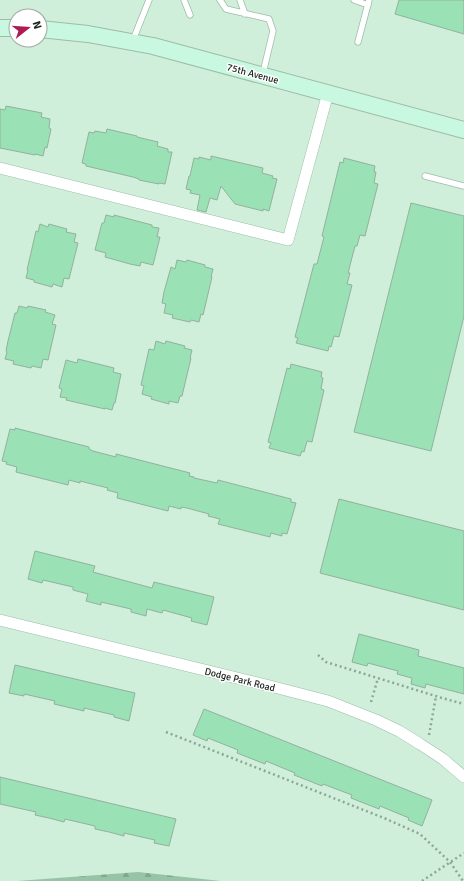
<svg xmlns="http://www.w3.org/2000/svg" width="464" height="881" font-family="Signika,sans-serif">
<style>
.forest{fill:url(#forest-firs)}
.building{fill:#9ae2b6;stroke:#92b19d}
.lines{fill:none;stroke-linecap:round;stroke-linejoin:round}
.lane-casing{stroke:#9dbca7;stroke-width:7}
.street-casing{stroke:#9dbca7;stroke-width:12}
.secondary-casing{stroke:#9dbca7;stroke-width:18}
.path{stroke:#8da696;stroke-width:2.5;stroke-dasharray:2 3;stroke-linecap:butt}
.lane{stroke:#fff;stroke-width:5.5}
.street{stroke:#fff;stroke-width:11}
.secondary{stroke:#c8f9e0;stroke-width:16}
.labels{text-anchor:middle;stroke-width:3;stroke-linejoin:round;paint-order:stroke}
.street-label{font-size:10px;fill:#16221a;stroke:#fff}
</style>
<defs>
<pattern id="forest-firs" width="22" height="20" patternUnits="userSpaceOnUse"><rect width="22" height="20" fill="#97c4a7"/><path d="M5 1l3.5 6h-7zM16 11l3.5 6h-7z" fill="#81a88f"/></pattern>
</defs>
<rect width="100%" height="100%" fill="#cfefda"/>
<path class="forest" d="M138,872L221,881H17Z"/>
<path class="building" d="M399,0H464V34L395,14Z
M6,106L42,113L41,117L50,119L49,128L51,129L47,148L45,147L43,156L35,154V155L0,148V109L5,110Z
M107,129L137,136V137L158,142L157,146L168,149V152H172L165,184L159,183V184L139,180V179L133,177L86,166V164L82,163L89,132L94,133L95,131L106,133Z
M211,156L263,168L262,173L273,176L272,178L277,179L269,211L263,209V211L235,204L221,186L217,200L210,198L206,212L197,210L200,195L190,193L191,190L186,189L189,176H190L194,158L199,159V157L211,160Z
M344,158L375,166L374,172H376L374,183L378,184L365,236L360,235L357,246H355L348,273H350L347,284L352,285L339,337L334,336L331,347L329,346L328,351L296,343L298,338L295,337L314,264H317L324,237L322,236L340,162L343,163Z
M411,203L464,216V316L431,451L354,432Z
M106,215L114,217V215L152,225V227L159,228L157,237H160L153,265L141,262L140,266L130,264L105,257L106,253L95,250L102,223H104Z
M40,224L48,227L49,224L67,229L66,232L76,234L74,242L78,243L69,279L64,278L62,287L53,284L52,287L34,282V280L26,278L28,270H27L36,231L38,232Z
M177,260L186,262L187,260L205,265V267L213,269L211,277H212L203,315L201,314L199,322L191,320L190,322L172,318L173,315L164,313L166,304L162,303L164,292L171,267L175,269Z
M19,306L27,308L28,306L46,310L45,312L55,315L52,324L56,325L48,360L43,359L41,368L32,366L31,368L13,364L14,361L5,359L7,352L6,351L8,341L15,313H17Z
M156,341L165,344L166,341L185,346L184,348L192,350L190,358H191L182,396H180L178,403L169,401V404L151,399L152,397L142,394L144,386L141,385L149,349L154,350Z
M78,359L114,368L113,372L121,374L115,403H114L112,410L105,408V409L66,400L67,398L60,397L62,389L59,388L66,360L77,363Z
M291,364L322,372L321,377L323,378L321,389L324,390L312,442L307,441L304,452L302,451L300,456L269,448L271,443L268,442L287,368L290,369Z
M15,428L89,447V449L93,451L116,457V454L190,473L189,476L194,477V478L217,483L218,480L291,499V502L296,503L287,534L282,533V536L271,533L270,537L218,524L220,519L208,516L209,514L187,508L181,507V509L169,506L168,511L117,498L118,493L107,490L108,488L80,481V483L69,480L68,485L16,472L17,467L6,464L7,462L2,461L10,429L15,430Z
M339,499L464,531V610L320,573Z
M35,551L95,566L93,572L152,588L154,582L214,597L207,625L191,621L192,618L163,610L162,613L147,609L146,616L131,612V609L101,602V605L86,601L88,594L73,590V587L43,580L42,583L28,579Z
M359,634L419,650L418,656L464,668V694L426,684L425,688L411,684L412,678L397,674L398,671L368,663L367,666L352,662Z
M15,665L135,693L129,721L114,717V715L84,708V711L54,704L55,701L24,694V696L9,693Z
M204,709L432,800L422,826L408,820L409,818L380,806L379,809L351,798L352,795L323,784L322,786L307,780L294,775L295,773L266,761L265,764L237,753L238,750L208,738L207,741L193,735Z
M0,777L176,819L169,846L154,843L155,840L124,833V836L109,832L95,829V826L65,819L64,822L49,818L35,815L36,812L0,804Z"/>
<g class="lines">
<defs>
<path id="lane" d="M184,0L190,15
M220,0L226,9L269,19L273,31L263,73
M240,0L245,14
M354,0L368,5
M133,40L149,0
M358,42L369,0
M425,176L464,186"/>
<path id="street" d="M0,168L288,240L328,93
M0,620L270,686L328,701L376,720L399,731L420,744L443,759L464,777"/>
<path id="secondary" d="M0,28H16
M40,29L88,34L153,46L464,130"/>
</defs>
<use href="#lane" class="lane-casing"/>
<use href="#street" class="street-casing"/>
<use href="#secondary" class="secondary-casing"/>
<path class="path" d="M318,655L326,662L442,698L464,704
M371,702L378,678
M166,732L384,818L420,834L450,862L463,881
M429,735L436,696
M422,881L464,853"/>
<use href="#lane" class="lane"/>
<use href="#street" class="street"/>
<use href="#secondary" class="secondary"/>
</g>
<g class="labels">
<g class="street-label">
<text transform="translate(253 73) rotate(15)" y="4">75th Avenue</text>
<text transform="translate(240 679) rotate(14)" y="4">Dodge Park Road</text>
</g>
</g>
<g transform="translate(28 28) rotate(73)"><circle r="19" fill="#ffffff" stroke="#a2a7a3"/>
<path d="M0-3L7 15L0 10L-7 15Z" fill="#ad1b50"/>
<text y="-6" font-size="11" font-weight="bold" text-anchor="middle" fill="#16221a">N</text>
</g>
</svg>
